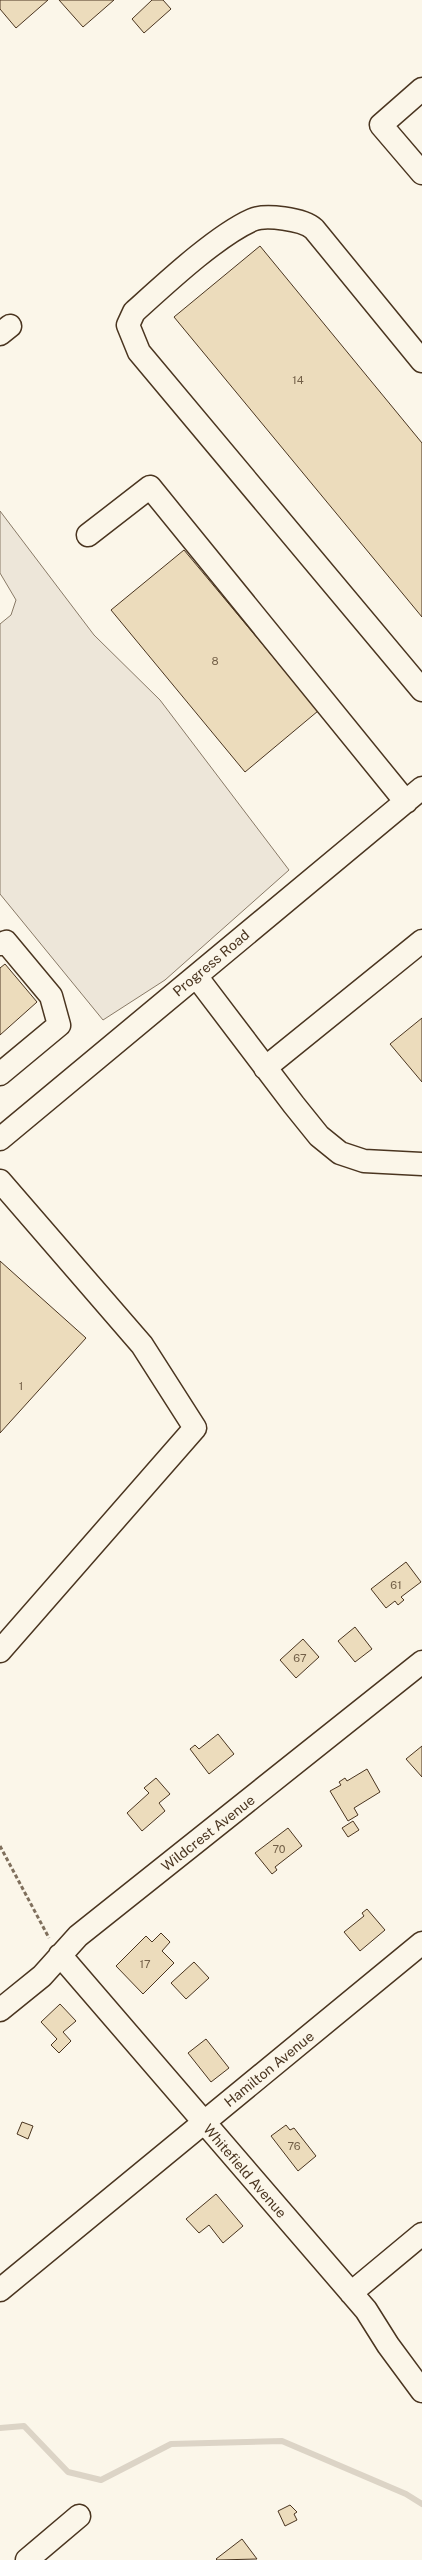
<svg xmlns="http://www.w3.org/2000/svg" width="422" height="2560" font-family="'Public Sans',sans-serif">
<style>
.green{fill:#ede6d9;stroke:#887966}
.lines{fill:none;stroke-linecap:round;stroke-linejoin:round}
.stream{stroke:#dcd4c6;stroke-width:6}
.building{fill:#ecdcbc;stroke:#4a3520}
.minor-casing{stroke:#4a3520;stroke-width:25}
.path{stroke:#7f6f5c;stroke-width:3;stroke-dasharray:4 2.5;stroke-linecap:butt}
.minor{stroke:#fbf6e9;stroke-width:22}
.labels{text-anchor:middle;stroke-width:4;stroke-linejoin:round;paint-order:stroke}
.number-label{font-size:11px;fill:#725f47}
.street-label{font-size:14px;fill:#4a3520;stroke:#fbf6e9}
</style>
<rect width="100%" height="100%" fill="#fbf6e9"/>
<path class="green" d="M0,511L94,635L160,700L289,870L165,980L103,1020L0,894V624L11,615L16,600L0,573Z"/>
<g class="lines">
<path class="stream" d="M0,2428L24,2426L68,2472L101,2480L171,2444L282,2441L406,2494L422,2504"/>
</g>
<path class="building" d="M0,0H48L16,28L0,9Z
M59,0H114L83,27Z
M152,0H163L171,9L144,33L132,19Z
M260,246L422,443V617L174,317Z
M184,550L318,711L245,772L111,610Z
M5,964L37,1002L0,1035V968Z
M422,1018V1082L390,1044Z
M0,1261L86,1338L0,1433Z
M406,1562L421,1582L401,1597L404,1600L398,1605L395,1601L386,1608L371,1589Z
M355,1627L372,1649L355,1662L338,1641Z
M303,1639L319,1657L296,1678L280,1660Z
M218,1734L234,1754L209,1774L190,1749L195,1745L199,1749Z
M422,1746V1777L406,1759Z
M367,1769L380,1792L354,1808L358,1815L348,1821L330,1791L341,1785L339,1782L345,1778L347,1781Z
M156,1778L170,1794L159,1803L165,1811L142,1831L127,1813L149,1793L144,1788Z
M353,1821L359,1830L348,1837L342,1828Z
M288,1828L302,1846L275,1867L277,1870L272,1874L255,1853Z
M367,1909L385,1930L360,1951L344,1932L364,1916L362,1913Z
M161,1933L170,1942L162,1951L174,1963L143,1994L116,1966L146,1936L152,1942Z
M194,1962L209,1978L186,1999L171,1983Z
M60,2004L76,2021L63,2032L71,2041L59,2053L51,2045L57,2039L41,2022Z
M206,2039L229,2068L211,2082L188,2053Z
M22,2122L33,2126L28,2139L17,2134Z
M286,2125L290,2130L294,2128L316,2156L298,2171L271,2136Z
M216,2194L243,2226L223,2243L209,2225L199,2233L186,2219Z
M290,2505L297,2512L294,2514L297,2520L285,2526L278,2511Z
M242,2539L257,2559L217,2560L216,2559Z"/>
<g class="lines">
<defs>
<path id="minor" d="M422,89L381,125L422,173
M0,334L10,326
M422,361L314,229C303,219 265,214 252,220C216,236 164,285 134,312L128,325L139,352L422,690
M88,535L150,487L406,802
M0,944L6,942L51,996L59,1025L0,1074
M196,976L294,1105L319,1136L340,1153L364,1161L422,1164
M265,1068L422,941
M0,1139L422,788
M0,1181L142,1345L195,1428L0,1651
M60,1955L366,2310L388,2345L422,2391
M0,2010L42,1976L78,1936L422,1662
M0,2290L422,1943
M351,2293L422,2234
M27,2560L79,2516"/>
</defs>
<use href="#minor" class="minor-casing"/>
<path class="path" d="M0,1846L49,1938"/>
<use href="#minor" class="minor"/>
</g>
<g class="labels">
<g class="number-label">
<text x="298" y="384">14</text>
<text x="215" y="665">8</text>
<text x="21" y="1390">1</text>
<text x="396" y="1589">61</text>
<text x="300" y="1662">67</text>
<text x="279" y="1853">70</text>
<text x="145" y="1968">17</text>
<text x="294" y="2150">76</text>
</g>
<g class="street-label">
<text transform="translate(211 963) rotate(-40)" y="5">Progress Road</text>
<text transform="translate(208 1833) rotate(-38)" y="5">Wildcrest Avenue</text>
<text transform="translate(269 2069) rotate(-39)" y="5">Hamilton Avenue</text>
<text transform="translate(245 2171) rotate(49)" y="5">Whitefield Avenue</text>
</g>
</g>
</svg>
